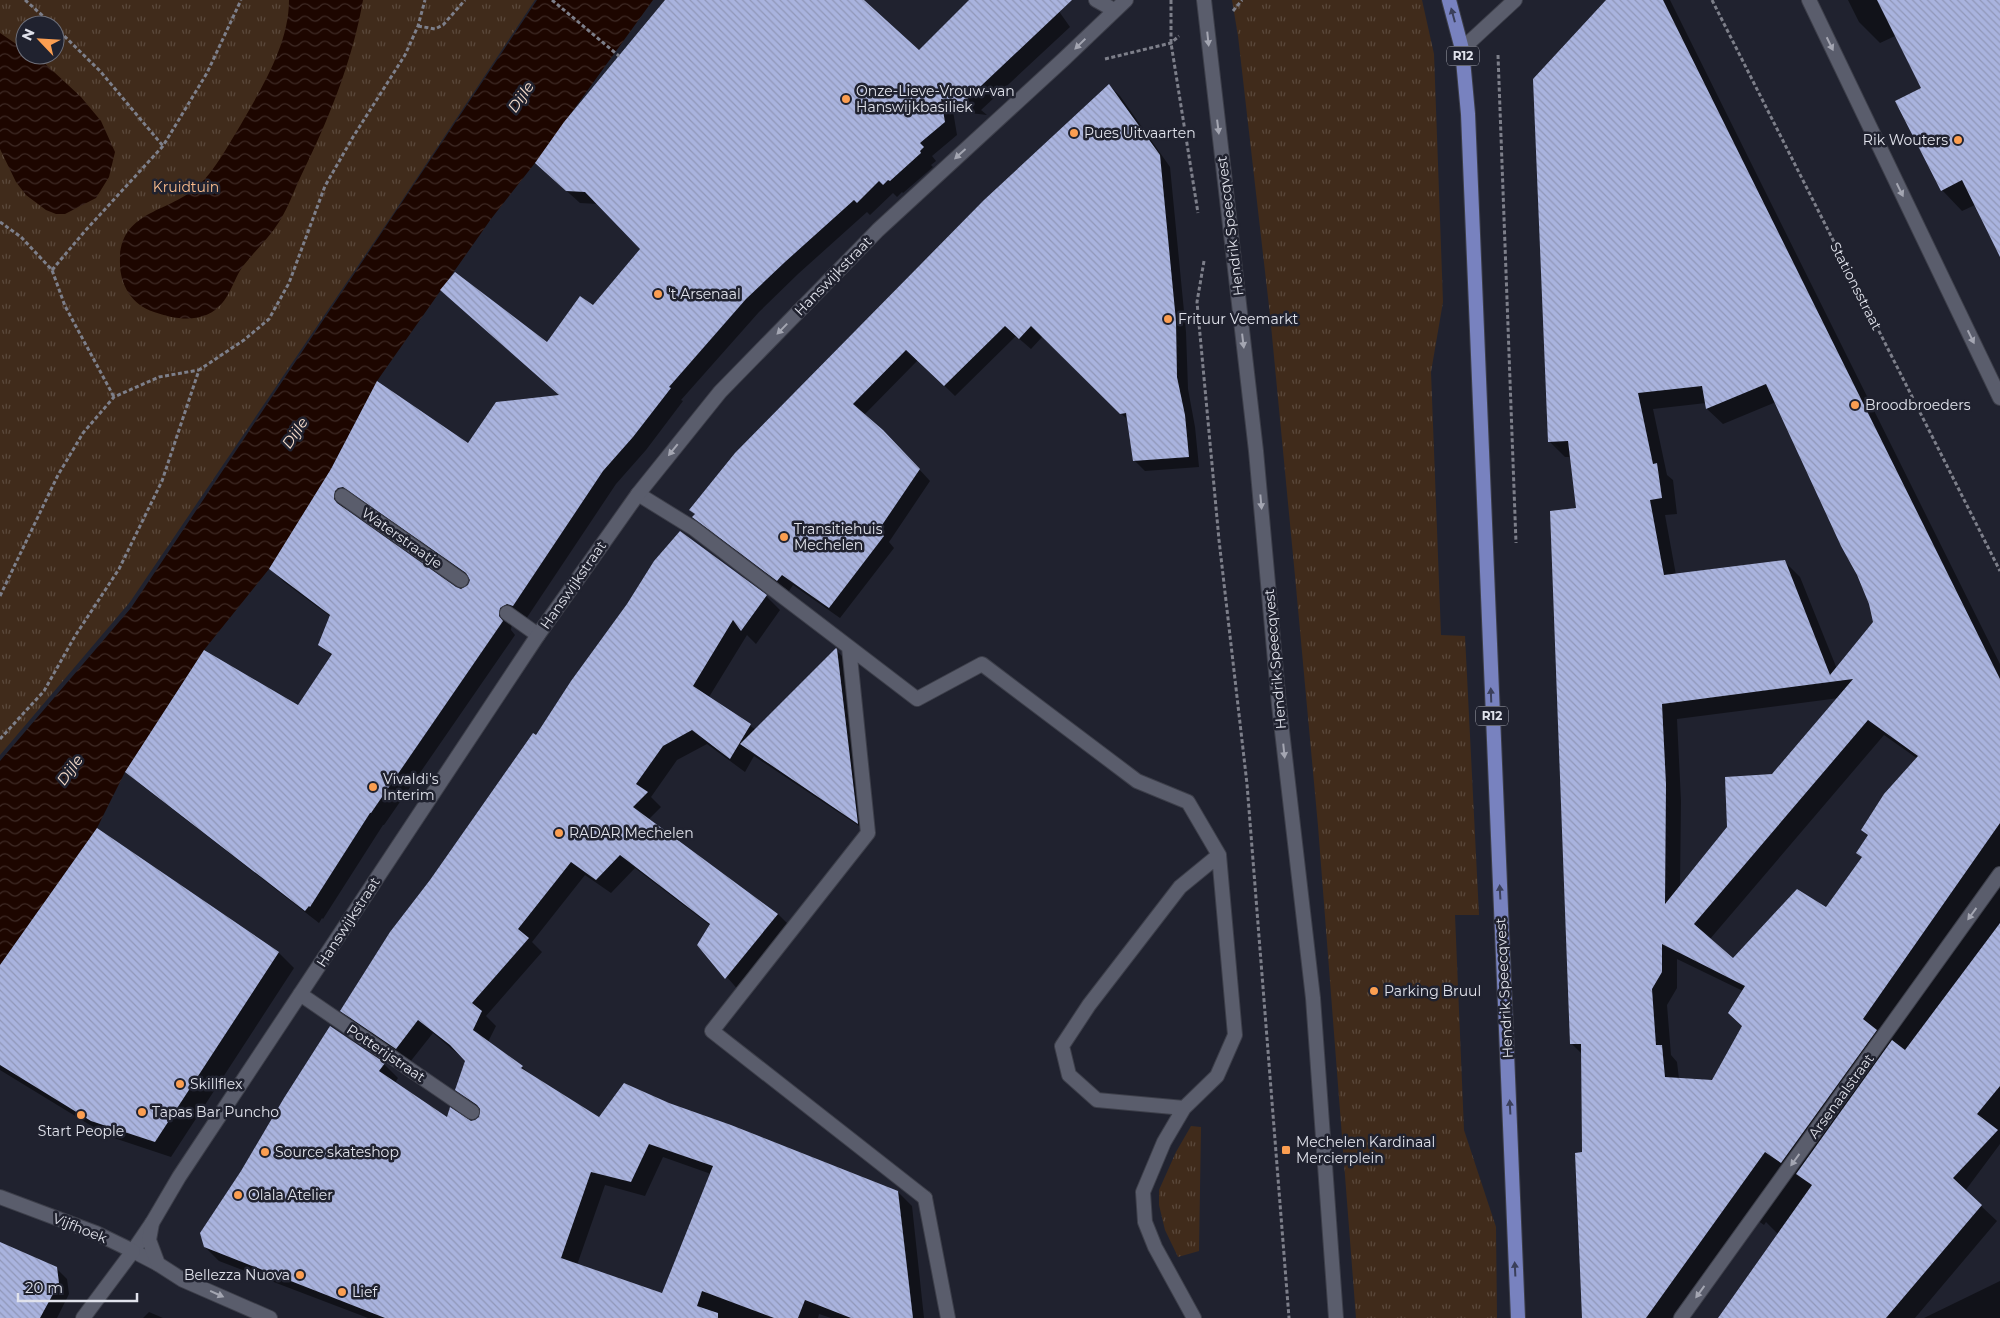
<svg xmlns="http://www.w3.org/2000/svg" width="2000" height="1318" font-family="Montserrat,sans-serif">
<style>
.park{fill:url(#park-tufts);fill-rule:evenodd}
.water{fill:url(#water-waves)}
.shadow{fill:#0007;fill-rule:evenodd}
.building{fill:url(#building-back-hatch);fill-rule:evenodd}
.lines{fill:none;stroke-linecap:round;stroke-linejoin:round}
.service-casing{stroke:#3d3f4a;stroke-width:16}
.pedestrian-casing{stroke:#3d3f4a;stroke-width:16}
.minor-casing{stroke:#3d3f4a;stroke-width:16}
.tertiary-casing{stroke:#3d3f4a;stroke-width:16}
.primary-casing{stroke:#3d3f4a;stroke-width:16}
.path{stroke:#7d7f8a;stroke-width:3;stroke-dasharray:4 2.5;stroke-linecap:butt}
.service{stroke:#5a5d6c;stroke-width:14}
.pedestrian{stroke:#5a5d6c;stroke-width:14}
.minor{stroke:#5a5d6c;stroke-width:14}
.tertiary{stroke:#5a5d6c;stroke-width:14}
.primary{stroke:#7882bf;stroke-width:14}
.oneway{fill:#3a3f5a}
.oneway2{fill:#a4a6b2}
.poi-dot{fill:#fb9e51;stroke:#20222f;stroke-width:2}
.labels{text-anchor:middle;stroke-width:5;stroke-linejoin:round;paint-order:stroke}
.shield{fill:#20222f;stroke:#a6a8b3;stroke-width:1}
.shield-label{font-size:12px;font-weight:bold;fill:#e0e2eb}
.poi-label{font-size:14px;fill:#e0e2eb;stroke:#20222f;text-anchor:start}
.park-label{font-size:14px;fill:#f8bb8c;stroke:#20222f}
.street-label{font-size:14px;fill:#e0e2eb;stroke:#20222f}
.water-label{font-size:15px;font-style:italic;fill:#f6dcca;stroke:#20222f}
</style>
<defs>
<pattern id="park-tufts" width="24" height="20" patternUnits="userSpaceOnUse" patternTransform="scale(1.25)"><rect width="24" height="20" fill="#402b1b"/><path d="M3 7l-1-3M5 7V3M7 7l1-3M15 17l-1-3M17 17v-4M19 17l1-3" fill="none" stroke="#5b493c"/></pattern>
<pattern id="water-waves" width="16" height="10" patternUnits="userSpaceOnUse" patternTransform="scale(1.25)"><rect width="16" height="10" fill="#1d0600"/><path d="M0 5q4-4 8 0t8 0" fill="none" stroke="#3e2a25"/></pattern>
<pattern id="building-back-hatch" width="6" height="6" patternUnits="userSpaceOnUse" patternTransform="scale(1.25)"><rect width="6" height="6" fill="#a9b3de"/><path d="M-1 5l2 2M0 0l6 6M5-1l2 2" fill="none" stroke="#9097b8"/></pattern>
</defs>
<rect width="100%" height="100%" fill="#20222f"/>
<path class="park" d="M0,0H535L389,220L130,602L0,755ZM25,25H55V55H25Z
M1232,0H1422L1434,54L1443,302L1431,372L1441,635L1465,636L1479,915H1455L1464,1130L1496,1227L1497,1318H1356L1318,826L1295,576L1270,315L1238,36Z
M1191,1126L1201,1127L1199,1251L1178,1257L1165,1230L1159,1205V1190L1176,1152Z"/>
<path class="water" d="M289,0H363C352,63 328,121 300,178C293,193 288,208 279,222C269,238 255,251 243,266C233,280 230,299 215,310C197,323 174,319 154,312C132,305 120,285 120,263C118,210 170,213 198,186C216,169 227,147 240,126C261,89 289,45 289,0Z
M537,0H653L535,163L491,219L377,381L330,471L269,569L204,650L125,772L97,828L0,965V761L131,608Z
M0,33L25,50V55H33L40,59L81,97L101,121L115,152L109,177L96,198L65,214H56L46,210L26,195L16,182L0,149Z"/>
<path class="shadow" d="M666,0H862L928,60L971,0H1051L1070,27L981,110L987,115L953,111L957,135L932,156L936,161L931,165L933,167L903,193L902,192L897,197L893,193L870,215L867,212L798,274L759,312L681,400L683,401L646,450L616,484L526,619L512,621L511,630L515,635L384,825H383L323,919L322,918L319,923L140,784L127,772L299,707L332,656L320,644L331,617L284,582L271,569L332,470L469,445L560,396L442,290L548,344L593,306L642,249L598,204L580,203L550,176ZM361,501L470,578V585L466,589L456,588L346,511L347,504Z
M1607,0H1670L2000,664V1144L1965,1191L1997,1221L1915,1318H1719L1779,1235L1766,1222L1764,1225L1747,1213L1672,1318H1583V1055L1572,1044L1578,509L1571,457H1565L1549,441ZM1776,402L1870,604L1875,622L1837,669L1800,577L1784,561L1676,575L1665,515L1677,514L1673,480L1667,475L1653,409L1706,403L1707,409L1723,424ZM1839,698L1773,775L1680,887L1681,801L1677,719ZM1884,735L1918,759L1862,830L1869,836L1858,853L1863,858L1827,908L1733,960L1710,939ZM1677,959L1743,991V1027L1712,1081L1679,1079L1677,1062L1671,1055L1667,1005L1677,988Z
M1848,0H2000V254L1975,205L1962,211L1942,190L1923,89L1895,36L1880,43L1859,22Z
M1109,85L1120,96L1170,167L1186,332L1188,389L1195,427L1199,467L1145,471L1134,460L1128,420L1043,336L1031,349L1016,336L955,396L918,360L864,415L894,442L930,481L889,542L894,548L840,618L793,585L789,591L705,528L694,517L696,515L690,510L736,454L985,201Z
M681,532L766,596L780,610L756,644L747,635L709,697L756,730L837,651L847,661L868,832L754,756L745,772L707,744L677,760L651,797L661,807L648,820L778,914L792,928L740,992L699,945L711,926L635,868L611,893L585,875L532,942L542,952L486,1016L496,1026L488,1042L522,1067L532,1076L600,1119L669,1104L898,1192L912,1206L924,1318H831L819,1314L818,1318H368L219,1261L205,1247L242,1172L331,1027L384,1064L398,1078L395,1083L447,1119L471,1122L476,1121L481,1117V1111L457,1090L466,1061L433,1033L410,1062L356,1025L342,1011ZM663,1157L711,1174L662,1295L577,1265L605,1185L645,1196Z
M278,952L294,968L171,1157L108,1136L0,1070V969Z
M0,1245L56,1268L67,1279L69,1294L57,1318H0Z
M2000,1281V1318H1924Z
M149,1312L163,1318H143Z"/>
<path class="building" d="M665,0H864L919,50L969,0H1072L964,102L941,99L945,122L920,143L924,147L920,151L921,153L890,181L888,180L883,185L879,181L857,203L854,200L785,262L746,299L669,387L671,388L633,437L603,471L513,606L507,604L500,608L499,616L503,621L371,813H370L310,907L309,906L305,911L125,772L204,650L298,705L332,654L318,645L330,615L269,569L331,469L377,381L468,443L496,402L559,395L440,290L455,272L547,342L580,296L593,305L640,249L585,192L566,191L535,163L564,122ZM343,487L466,573L470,580L468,585L461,589L456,587L337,503L334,499L335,491L338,488Z
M1606,0H1663L2000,679V823L1863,1019L1877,1030L1781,1163L1765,1152L1646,1318H1582L1575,1153L1582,1152L1581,1044H1570L1550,511L1576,508L1568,441L1548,442L1533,79ZM1766,384L1841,546L1857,575L1869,604L1873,622L1830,675L1785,560L1664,575L1650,500L1662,498L1657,463L1653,464L1638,393L1702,386L1706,409ZM1853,679L1772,774L1725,777L1727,827L1665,904L1666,784L1662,704ZM1868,720L1918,756L1884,794L1861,830L1868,835L1856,853L1862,857L1826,907L1797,889L1733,958L1694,924ZM1662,944L1745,986L1728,1013L1742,1026L1712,1080L1665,1077L1662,1045H1656L1652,989L1662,972Z
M1877,0H2000V257L1962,180L1941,191L1895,101L1921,88Z
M1109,84L1160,155L1176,321L1177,377L1185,415L1189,457L1133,461L1126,413L1120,414L1031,326L1019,339L1005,326L944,386L906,350L853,404L883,430L920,469L878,531L884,536L829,608L782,575L777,581L692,517L695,514L689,510L735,453L984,200Z
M680,531L767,595L741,631L733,620L693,686L751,724L730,759L692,730L663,746L636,784L648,792L633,807L778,914L725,979L697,945L710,924L620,855L596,880L571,862L518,929L529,938L472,1003L482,1011L473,1030L523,1066L521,1068L599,1117L624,1083L669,1103L731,1125L898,1191L913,1318H851L805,1300L798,1318H774L702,1291L697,1306L718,1313V1318H385L204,1247L200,1233L241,1171L284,1098L330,1026L385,1063L379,1071L447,1117L450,1107L471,1121L475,1120L479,1117L480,1109L477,1105L455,1090L465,1061L450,1045L418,1020L396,1049L340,1011L390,932L430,880L533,733L536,735L571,681L627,604L654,561ZM649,1144L713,1166L662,1293L561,1258L591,1172L631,1182Z
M836,648L837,649L858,824L740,744Z
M97,828L279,952L155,1142L91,1121L0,1065V965Z
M2000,923V1086L1977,1114L1998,1130L1953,1178L1982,1205L1886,1318H1718L1812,1185L1796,1174L1892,1040L1905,1050Z
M0,1242L57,1267L59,1283L40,1318H0Z"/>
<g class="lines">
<defs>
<path id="service" d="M638,494L693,528L849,647L868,833L712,1031L925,1198
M342,496L461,580
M507,613L538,635
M849,647L917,699L982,664L1137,781L1188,802L1219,855L1235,1035L1217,1076L1184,1108L1097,1100L1069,1075L1062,1046L1089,1005L1180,887L1219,855
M1184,1108L1164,1142L1143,1192L1145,1222L1155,1247L1194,1318"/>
<path id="pedestrian" d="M152,1223L133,1251L158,1264"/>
<path id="minor" d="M1096,0L1114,10
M1809,0L2000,398
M1462,49L1515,0
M300,994L472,1112
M0,1197L96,1233L133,1251L83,1318
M925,1198L948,1318
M270,1318L183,1280L158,1264L149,1240L152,1223L179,1177L538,635L638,494L720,392L878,230L1064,59L1126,0
M1681,1318L2000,874"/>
<path id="tertiary" d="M1204,0L1256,451L1279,705L1313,998L1336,1318"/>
<path id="primary" d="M1449,0L1462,49L1468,114L1518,1318"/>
</defs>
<use href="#service" class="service-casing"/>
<use href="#pedestrian" class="pedestrian-casing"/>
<use href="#minor" class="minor-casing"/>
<use href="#tertiary" class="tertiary-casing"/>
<use href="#primary" class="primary-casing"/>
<path class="path" d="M25,0L53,25
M552,0L619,56
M1171,0V43L1198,213
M1712,0L2000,571
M1233,11L1242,0
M418,26L435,29L443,25L465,0
M55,27L100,71L163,146
M1498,55L1516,543
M1105,59L1171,43L1179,36
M0,222L21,237L52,270L65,306L114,397
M1204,261L1197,302L1219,540L1247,784L1289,1318
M52,270L85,231L163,146L207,73L241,0
M0,596L58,475L83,433L114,397L159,377L199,370
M0,739L44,691L75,636L119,569L162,481L199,370L244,340L269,319L289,283L325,186L353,137L405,55L418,26L425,0"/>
<use href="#service" class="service"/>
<use href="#pedestrian" class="pedestrian"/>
<use href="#minor" class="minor"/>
<use href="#tertiary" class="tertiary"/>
<use href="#primary" class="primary"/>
</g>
<defs><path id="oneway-solid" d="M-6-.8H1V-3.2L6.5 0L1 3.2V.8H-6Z" transform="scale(1.25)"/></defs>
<g class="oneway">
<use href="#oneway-solid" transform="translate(1453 15) rotate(-105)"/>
<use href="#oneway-solid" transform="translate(1491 695) rotate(-92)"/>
<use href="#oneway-solid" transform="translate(1500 892) rotate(-93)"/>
<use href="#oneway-solid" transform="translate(1510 1107) rotate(-93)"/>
<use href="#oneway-solid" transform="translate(1515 1269) rotate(-93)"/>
</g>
<g class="oneway2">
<use href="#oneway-solid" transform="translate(1208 39) rotate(84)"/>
<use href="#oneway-solid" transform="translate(1080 44) rotate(136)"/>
<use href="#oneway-solid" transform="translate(1830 44) rotate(64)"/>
<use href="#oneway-solid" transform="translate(1218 127) rotate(83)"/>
<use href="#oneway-solid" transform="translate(960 154) rotate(138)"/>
<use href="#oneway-solid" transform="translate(1900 190) rotate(64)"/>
<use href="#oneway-solid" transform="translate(782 329) rotate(134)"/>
<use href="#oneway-solid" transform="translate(1971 337) rotate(64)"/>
<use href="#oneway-solid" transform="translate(1243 341) rotate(83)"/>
<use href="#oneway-solid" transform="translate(673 450) rotate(129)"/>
<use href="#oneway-solid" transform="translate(1261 502) rotate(85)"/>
<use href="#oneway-solid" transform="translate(1284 751) rotate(84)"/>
<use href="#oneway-solid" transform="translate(1972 914) rotate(126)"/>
<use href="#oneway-solid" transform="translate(1795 1160) rotate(126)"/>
<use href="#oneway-solid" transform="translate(1700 1292) rotate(126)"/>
<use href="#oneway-solid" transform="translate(217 1294) rotate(24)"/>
</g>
<g class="poi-dot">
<circle cx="846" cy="99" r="5"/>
<circle cx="1074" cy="133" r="5"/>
<circle cx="1958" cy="140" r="5"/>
<circle cx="658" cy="294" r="5"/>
<circle cx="1168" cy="319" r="5"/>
<circle cx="1855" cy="405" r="5"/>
<circle cx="784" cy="537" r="5"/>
<circle cx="373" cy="787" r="5"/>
<circle cx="559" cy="833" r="5"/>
<circle cx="1374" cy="991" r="5"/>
<circle cx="180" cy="1084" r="5"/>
<circle cx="142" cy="1112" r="5"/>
<circle cx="81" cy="1115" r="5"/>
<rect x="1281" y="1145" width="10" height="10" rx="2.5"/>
<circle cx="265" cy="1152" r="5"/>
<circle cx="238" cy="1195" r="5"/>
<circle cx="300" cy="1275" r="5"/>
<circle cx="342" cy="1292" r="5"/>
</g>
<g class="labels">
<g class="shield">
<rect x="1447" y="46.5" width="32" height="19" rx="4"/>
<rect x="1476" y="706.5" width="32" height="19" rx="4"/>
</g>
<g class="shield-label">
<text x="1463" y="60">R12</text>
<text x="1492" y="720">R12</text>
</g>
<g class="poi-label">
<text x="856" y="96">Onze-Lieve-Vrouw-van<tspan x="856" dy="16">Hanswijkbasiliek</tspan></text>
<text x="1084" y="138">Pues Uitvaarten</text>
<text x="1948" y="145" text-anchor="end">Rik Wouters</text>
<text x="668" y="299">'t Arsenaal</text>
<text x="1178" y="324">Frituur Veemarkt</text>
<text x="1865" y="410">Broodbroeders</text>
<text x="794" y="534">Transitiehuis<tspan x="794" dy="16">Mechelen</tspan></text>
<text x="383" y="784">Vivaldi's<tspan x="383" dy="16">Interim</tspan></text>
<text x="569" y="838">RADAR Mechelen</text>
<text x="1384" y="996">Parking Bruul</text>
<text x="190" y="1089">Skillflex</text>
<text x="152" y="1117">Tapas Bar Puncho</text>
<text x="81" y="1136" text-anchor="middle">Start People</text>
<text x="1296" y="1147">Mechelen Kardinaal<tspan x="1296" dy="16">Mercierplein</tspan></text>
<text x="275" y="1157">Source skateshop</text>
<text x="248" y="1200">Olala Atelier</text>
<text x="290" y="1280" text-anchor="end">Bellezza Nuova</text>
<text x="352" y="1297">Lief</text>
</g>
<g class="park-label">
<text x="186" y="192">Kruidtuin</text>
</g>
<g class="street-label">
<text transform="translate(1230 226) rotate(-97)" y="5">Hendrik Speecqvest</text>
<text transform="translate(833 276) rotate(-46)" y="5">Hanswijkstraat</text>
<text transform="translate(1856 286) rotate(63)" y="5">Stationsstraat</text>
<text transform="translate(402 538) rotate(35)" y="5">Waterstraatje</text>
<text transform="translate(573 585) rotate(-55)" y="5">Hanswijkstraat</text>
<text transform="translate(1275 659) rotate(-95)" y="5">Hendrik Speecqvest</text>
<text transform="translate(348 922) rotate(-57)" y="5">Hanswijkstraat</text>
<text transform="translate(1504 988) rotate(-93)" y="5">Hendrik Speecqvest</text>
<text transform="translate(386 1053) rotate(34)" y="5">Potterijstraat</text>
<text transform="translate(1841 1096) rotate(-54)" y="5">Arsenaalstraat</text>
<text transform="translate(80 1228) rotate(22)" y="5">Vijfhoek</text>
</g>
<g class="water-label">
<text transform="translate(521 97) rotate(-55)" y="5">Dijle</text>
<text transform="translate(295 433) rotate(-56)" y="5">Dijle</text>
<text transform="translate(70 770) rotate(-54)" y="5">Dijle</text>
</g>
</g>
<g transform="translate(40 40) rotate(295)"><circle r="24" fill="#20222f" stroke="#6d6f7a"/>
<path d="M0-4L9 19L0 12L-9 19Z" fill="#fb9e51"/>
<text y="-8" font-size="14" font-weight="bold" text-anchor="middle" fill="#e0e2eb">N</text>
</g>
<path d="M18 1293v8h119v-8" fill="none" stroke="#e0e2eb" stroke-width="2.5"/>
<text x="25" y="1293" font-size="15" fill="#e0e2eb" stroke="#20222f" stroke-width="4" paint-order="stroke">20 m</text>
</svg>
